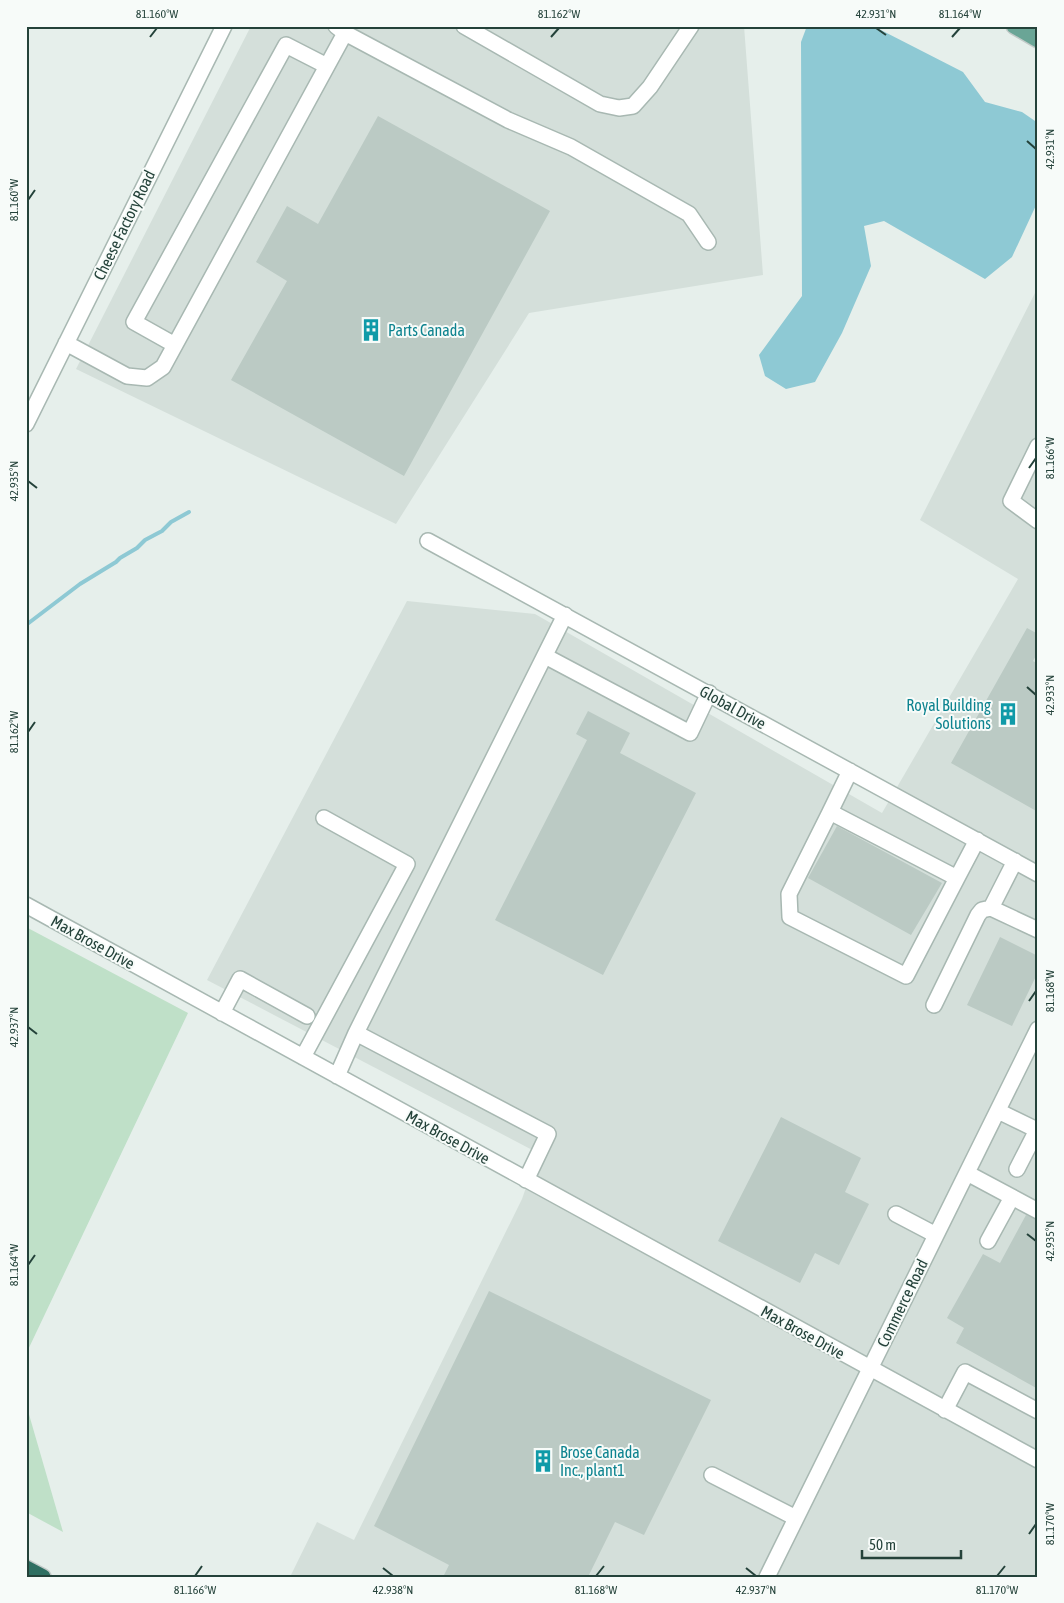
<svg xmlns="http://www.w3.org/2000/svg" width="1064" height="1603" font-family="'Asap Condensed',sans-serif">
<style>
.built{fill:#d4dfda}
.green{fill:#bfe0c8}
.water{fill:#8ec9d4}
.lines{fill:none;stroke-linecap:round;stroke-linejoin:round}
.stream{stroke:#8ec9d4;stroke-width:4}
.building{fill:#bbcac4}
.minor-casing{stroke:#a8b8b2;stroke-width:18}
.major-casing{stroke:#c2cac8;stroke-width:18}
.highway-casing{stroke:#c2cac8;stroke-width:18}
.minor{stroke:#fff;stroke-width:15}
.major{stroke:#6aa596;stroke-width:15}
.highway{stroke:#2f6f62;stroke-width:15}
.ticks{fill:none;stroke:#24423a;stroke-width:2}
.labels{text-anchor:middle;stroke-width:4;stroke-linejoin:round;paint-order:stroke}
.street-label{font-size:16px;fill:#24423a;stroke:#f7fbf9}
.culture-label{font-size:16px;fill:#0d838f;stroke:#f7fbf9;text-anchor:start}
.neatline{fill:none;stroke:#24423a;stroke-width:2}
.ticks-label{font-size:12px;text-anchor:middle;fill:#24423a}
</style>
<rect width="100%" height="100%" fill="#e6efeb"/>
<path class="built" d="M251,26H744L763,275L529,313L396,524L76,369Z
M1038,287V1577H290L317,1522L354,1540L522,1199L538,1153L207,980L407,601L535,614L882,813L1018,579L920,520Z"/>
<path class="green" d="M26,927L188,1013L26,1354Z
M26,1404L63,1532L26,1512Z"/>
<path class="water" d="M807,26H873L963,72L985,102L1022,112L1038,123V201L1012,257L985,279L884,221L864,226L871,266L842,333L815,382L786,389L765,376L759,355L802,296L801,42Z"/>
<g class="lines">
<path class="stream" d="M26,625L80,584L116,562L120,558L137,548L145,540L162,531L171,522L189,512"/>
</g>
<path class="building" d="M378,116L550,211L404,476L231,380L287,281L256,262L287,206L318,224Z
M1027,628L1038,634V652L1033,661L1038,664V812L951,763Z
M588,711L630,733L620,753L696,793L603,975L495,920L587,740L576,734Z
M837,826L942,883L911,935L808,878Z
M1000,937L1038,956V972L1012,1026L967,1005Z
M781,1117L861,1158L845,1192L869,1204L839,1265L815,1253L800,1283L718,1241Z
M1026,1215L1038,1220V1389L956,1343L964,1328L947,1318L983,1254L1000,1263Z
M489,1291L711,1400L644,1535L615,1522L588,1577H443L449,1565L374,1526Z"/>
<g class="lines">
<defs>
<path id="minor" d="M336,26L345,33L508,120L571,147L689,214L708,242
M464,26L600,104L619,108L633,106L650,87L691,26
M66,343L127,376L147,378L163,367L345,33
M175,345L134,322L286,45L327,66
M26,424L224,26
M1038,446L1011,501L1038,521
M428,541L1038,874
M545,656L690,733L709,693
M850,771L830,812L957,878L977,840
M830,812L789,894L790,917L906,976L957,878
M1015,861L991,908L1038,930
M26,905L1038,1460
M934,1005L978,915L982,910L991,908
M222,1013L240,979L307,1016
M303,1057L407,864L324,818
M337,1076L356,1033
M998,1111L1037,1130L1017,1169
M967,1173L1038,1211
M526,1180L548,1134L356,1033L565,615
M896,1214L936,1235
M988,1241L1012,1197
M945,1410L965,1372L1038,1411
M712,1475L796,1518
M767,1577L1038,1029"/>
<path id="major" d="M1014,26L1038,40"/>
<path id="highway" d="M26,1568L43,1577"/>
</defs>
<use href="#minor" class="minor-casing"/>
<use href="#major" class="major-casing"/>
<use href="#highway" class="highway-casing"/>
<use href="#minor" class="minor"/>
<use href="#major" class="major"/>
<use href="#highway" class="highway"/>
</g>
<path class="ticks" d="M876,28L886,35M150,37L157,28M551,37L559,28M952,37L960,28M1027,141L1036,149M28,200L35,190M1029,468L1036,458M28,481L37,488M1027,687L1036,695M28,732L35,722M1029,1001L1036,991M28,1027L37,1034M1027,1234L1036,1241M28,1265L35,1255M1029,1534L1036,1524M383,1568L393,1576M746,1568L756,1576M195,1576L202,1566M596,1576L604,1566M997,1576L1005,1566"/>
<defs>
<symbol id="building-bare" viewBox="-9 -9 18 18"><path d="M-4-6H4V6H1V3H-1V6H-4ZM-2.5-4.3h1.7v1.8h-1.7ZM.8-4.3h1.7v1.8H.8ZM-2.5-1h1.7V.8h-1.7ZM.8-1h1.7V.8H.8Z" fill="#0f9aa8" stroke="#f7fbf9" stroke-width="2.5" paint-order="stroke"/></symbol>
</defs>
<g fill-rule="evenodd">
<use href="#building-bare" x="355" y="314" width="32" height="32"/>
<use href="#building-bare" x="992" y="698" width="32" height="32"/>
<use href="#building-bare" x="527" y="1445" width="32" height="32"/>
</g>
<g class="labels">
<g class="street-label">
<text transform="translate(124 225) rotate(-64)" y="6">Cheese Factory Road</text>
<text transform="translate(733 707) rotate(29)" y="6">Global Drive</text>
<text transform="translate(93 942) rotate(29)" y="6">Max Brose Drive</text>
<text transform="translate(448 1137) rotate(29)" y="6">Max Brose Drive</text>
<text transform="translate(902 1303) rotate(-64)" y="6">Commerce Road</text>
<text transform="translate(803 1332) rotate(29)" y="6">Max Brose Drive</text>
</g>
<g class="culture-label">
<text x="388" y="336">Parts Canada</text>
<text x="991" y="711" text-anchor="end">Royal Building<tspan x="991" dy="18">Solutions</tspan></text>
<text x="560" y="1458">Brose Canada<tspan x="560" dy="18">Inc., plant1</tspan></text>
</g>
</g>
<rect width="1064" height="1603" fill="none" stroke="#f7fbf9" stroke-width="55"/>
<path d="M862 1550v8h99v-8" fill="none" stroke="#24423a" stroke-width="2.5"/>
<text x="869" y="1550" font-size="15" fill="#24423a" stroke="#f7fbf9" stroke-width="4" paint-order="stroke">50 m</text>
<rect x="28" y="28" width="1008" height="1548" class="neatline"/>
<g class="ticks-label">
<text x="157" y="18">81.160°W</text>
<text x="559" y="18">81.162°W</text>
<text x="876" y="18">42.931°N</text>
<text x="960" y="18">81.164°W</text>
<text transform="translate(1050 149) rotate(-90)" y="4">42.931°N</text>
<text transform="translate(14 200) rotate(-90)" y="4">81.160°W</text>
<text transform="translate(1050 458) rotate(-90)" y="4">81.166°W</text>
<text transform="translate(14 481) rotate(-90)" y="4">42.935°N</text>
<text transform="translate(1050 695) rotate(-90)" y="4">42.933°N</text>
<text transform="translate(14 732) rotate(-90)" y="4">81.162°W</text>
<text transform="translate(1050 991) rotate(-90)" y="4">81.168°W</text>
<text transform="translate(14 1027) rotate(-90)" y="4">42.937°N</text>
<text transform="translate(1050 1241) rotate(-90)" y="4">42.935°N</text>
<text transform="translate(14 1265) rotate(-90)" y="4">81.164°W</text>
<text transform="translate(1050 1524) rotate(-90)" y="4">81.170°W</text>
<text x="195" y="1594">81.166°W</text>
<text x="393" y="1594">42.938°N</text>
<text x="596" y="1594">81.168°W</text>
<text x="756" y="1594">42.937°N</text>
<text x="997" y="1594">81.170°W</text>
</g>
</svg>
